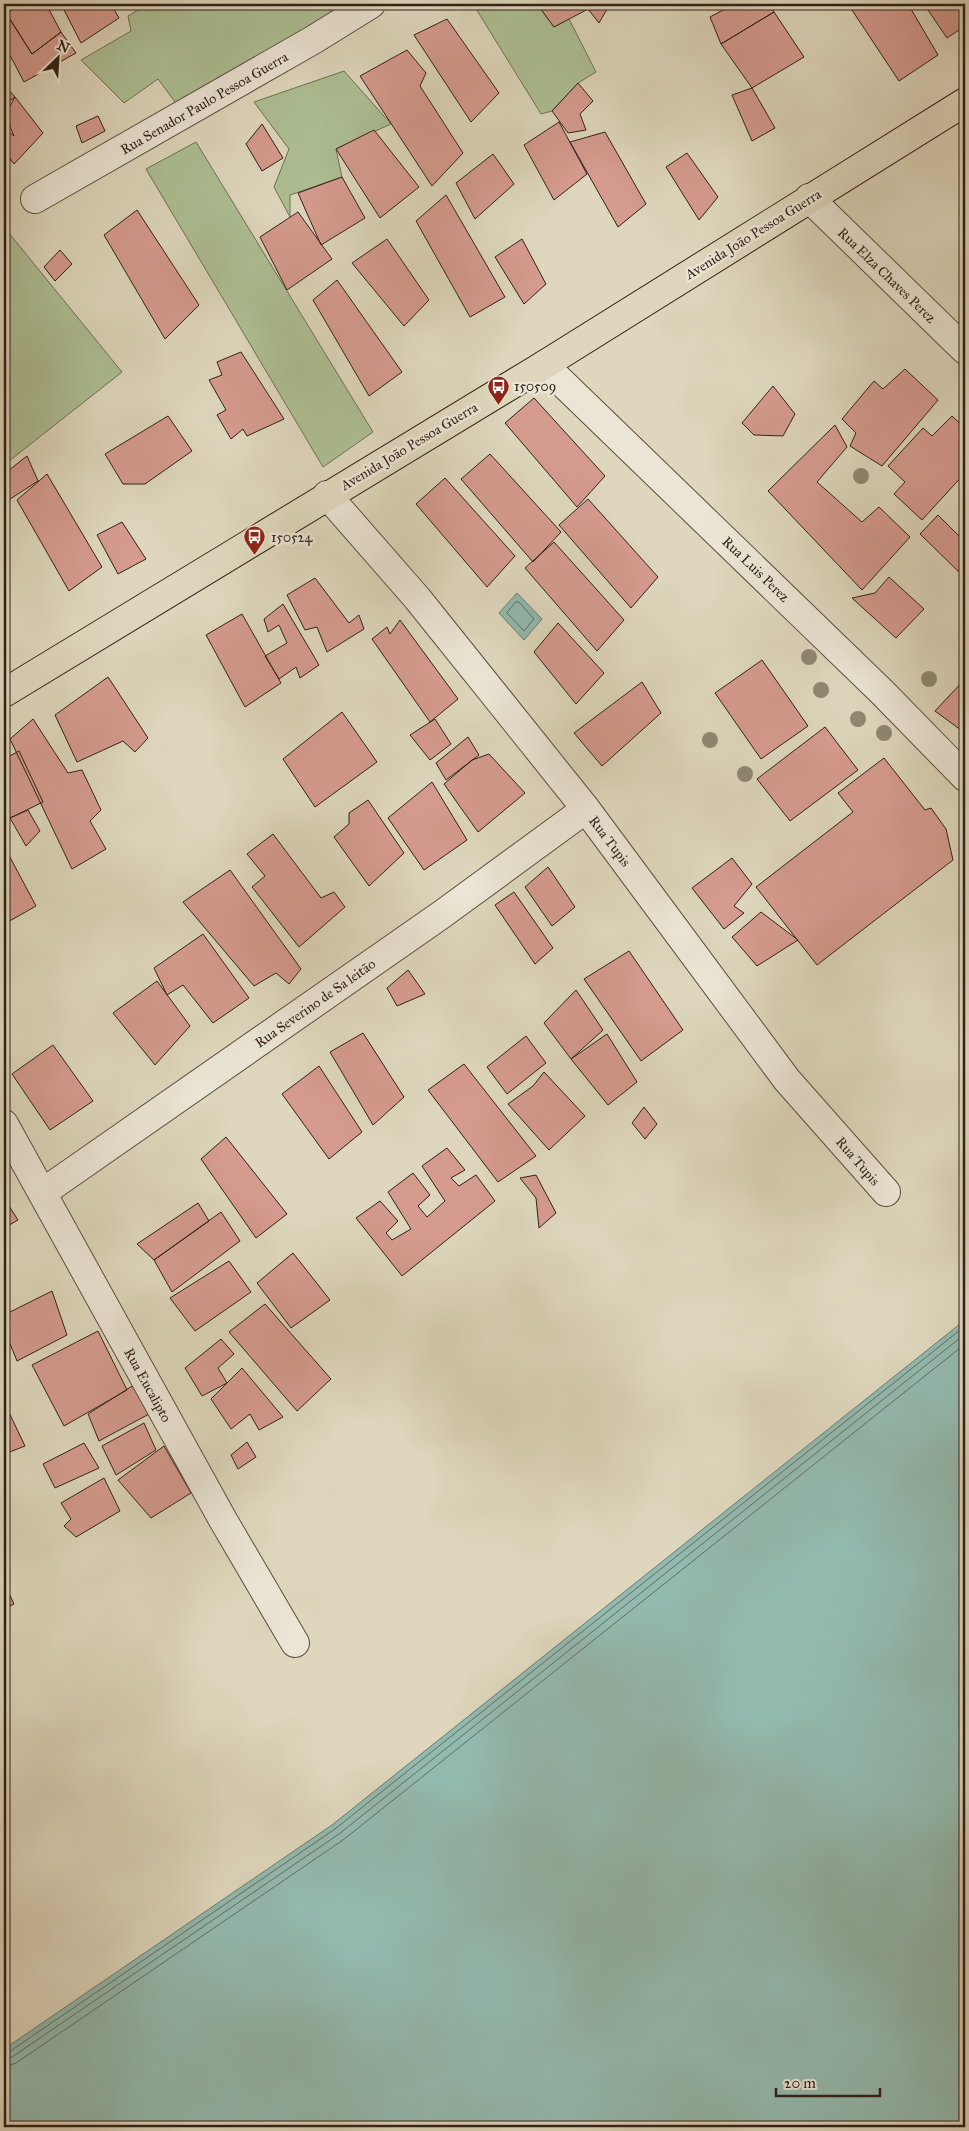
<svg xmlns="http://www.w3.org/2000/svg" width="969" height="2131" font-family="'IM FELL Great Primer',serif">
<style>
.green{fill:#adbf94;stroke:#6e7056}
.water{fill:#93baaf;stroke:#6b7c73}
.lines{fill:none;stroke-linecap:round;stroke-linejoin:round}
.shore{stroke:#626d64;stroke-width:1}
.building{fill:#d59b8f;stroke:#302018}
.street-casing{stroke:#5c4e41;stroke-width:30}
.primary-casing{stroke:#302018;stroke-width:30}
.street{stroke:#eae5d4;stroke-width:28}
.primary{stroke:#ded7bd;stroke-width:28}
.tree{fill:#8f8873}
.labels{text-anchor:middle;stroke-width:5;stroke-linejoin:round;paint-order:stroke}
.street-label{font-size:14px;fill:#302018;stroke:#eae5d4}
.poi-label{font-size:14px;fill:#302018;stroke:#eae5d4;text-anchor:start}
</style>
<rect width="100%" height="100%" fill="#ded7bd"/>
<filter id="stains"><feTurbulence type="fractalNoise" baseFrequency=".004" numOctaves="4"/><feColorMatrix values="0 0 0 0 .2 0 0 0 0 .09 0 0 0 0 .02 0 0 0 .5 -.17"/></filter>
<radialGradient id="worn" r=".72"><stop offset=".6" stop-color="#630" stop-opacity="0"/><stop offset="1" stop-color="#630" stop-opacity=".3"/></radialGradient>
<path class="green" d="M148,4H326L334,16L178,106L158,79L124,103L81,60L131,31L128,16Z
M473,4H537L554,27L569,19L596,72L578,83L552,111L541,114Z
M344,71L391,124L336,149L342,177L290,195V217L274,187L289,149L254,102Z
M196,142L373,432L323,467L146,169Z
M4,227L122,372L4,465Z"/>
<path class="water" d="M517,593L542,619L524,640L499,613Z
M965,1320V2127H4V2049L332,1825Z"/>
<g class="lines">
<path class="shore" d="M516,602H519L534,619L524,631L507,613Z
M4,2053L9,2052L335,1829L965,1326
M4,2059L12,2057L339,1834L965,1334
M4,2067L16,2063L343,1840L965,1344"/>
</g>
<path class="building" d="M20,4H46L61,32L32,54L6,13Z
M61,4H111L119,18L81,43Z
M135,4H145L138,9Z
M537,4H603L607,9L599,23L588,9L554,27Z
M734,4H769L774,12L721,44L710,17Z
M848,4H908L938,55L899,81Z
M924,4H965V26L947,38Z
M774,12L804,57L752,88L721,44Z
M6,13L32,54L61,32L76,53L24,82L4,44V15Z
M447,19L499,93L471,122L414,35Z
M407,50L426,73L420,86L463,153L432,186L360,76Z
M578,83L593,101L580,114L586,130L568,133L552,111Z
M4,84L15,97L4,105Z
M752,88L775,128L752,141L732,95Z
M15,97L43,133L14,164L4,150V128L14,136L5,115Z
M98,116L105,131L82,143L76,126Z
M559,122L587,174L554,200L524,145Z
M262,124L283,158L262,171L246,144Z
M374,130L419,187L380,218L336,149Z
M605,132L646,204L618,227L570,142Z
M687,153L718,197L699,220L666,167Z
M493,154L514,184L475,219L456,183Z
M342,177L365,218L321,245L298,193Z
M446,195L505,297L470,317L416,221Z
M137,210L199,305L165,339L104,235Z
M298,212L332,259L287,290L260,237Z
M387,239L429,300L404,326L352,263Z
M522,239L546,284L524,304L495,257Z
M60,250L72,264L55,281L44,267Z
M337,280L402,372L369,396L313,300Z
M241,352L284,419L247,436L243,429L231,439L217,415L226,410L209,380L222,375L217,362Z
M905,369L938,400L882,466L850,446L856,433L842,419L874,381L883,389Z
M773,386L795,414L783,436L754,435L742,423Z
M534,398L605,476L577,507L505,423Z
M168,416L192,451L145,484H123L105,454Z
M952,416L965,428V473L922,520L894,494L905,482L888,466L923,428L932,436Z
M835,425L847,447L817,482L862,522L879,507L910,537L862,590L768,491Z
M490,454L561,532L533,562L461,479Z
M27,456L38,481L4,503V474Z
M47,474L102,567L69,591L17,500Z
M445,478L515,556L487,587L416,504Z
M588,499L658,577L631,608L559,525Z
M938,515L965,542L964,577L920,534Z
M122,522L146,559L118,574L97,535Z
M554,542L624,620L597,651L525,568Z
M889,577L924,609L896,638L852,598L875,593Z
M315,578L349,623L359,615L364,629L327,652L317,627L305,630L287,595Z
M283,604L319,665L300,678L296,667L279,679L265,656L287,643L279,625L268,632L264,619Z
M242,614L281,683L245,707L206,635Z
M400,620L458,699L430,722L372,639L387,627L390,634Z
M558,623L604,673L576,704L534,652Z
M762,660L808,726L761,759L715,693Z
M108,677L148,738L135,752L123,741L77,762L55,715Z
M965,679V733L935,711Z
M642,682L661,713L602,766L574,733Z
M342,712L377,762L315,807L283,759Z
M33,719L68,773L82,770L101,810L90,821L106,849L72,869L10,739Z
M435,719L451,744L430,760L410,735Z
M825,727L858,770L790,821L757,779Z
M468,737L479,755L446,780L436,763Z
M19,751L43,802L4,821V759Z
M489,754L525,793L478,832L444,784L472,760Z
M884,758L925,810L931,808L946,829L953,860L817,965L756,887L853,812L838,793Z
M432,782L467,840L424,870L388,818Z
M368,800L404,853L369,886L334,837L349,824V813Z
M28,810L40,831L26,846L10,818Z
M273,834L321,898L334,892L345,907L299,947L252,887L265,876L247,854Z
M4,846L36,906L6,923L4,919Z
M732,858L752,884L734,906L744,913L724,929L692,888Z
M548,867L575,907L552,926L525,887Z
M230,870L301,969L289,984L276,973L254,986L183,902Z
M514,892L553,948L535,964L495,905Z
M761,912L798,940L757,966L732,937Z
M203,934L249,998L213,1023L183,985L167,995L154,968Z
M629,951L683,1030L641,1061L584,979Z
M408,970L425,994L397,1006L387,988Z
M157,981L190,1026L155,1065L113,1013Z
M576,990L603,1030L571,1059L544,1023Z
M363,1033L404,1097L373,1125L330,1052Z
M607,1034L637,1082L608,1105L571,1059Z
M526,1036L546,1063L507,1094L487,1067Z
M53,1045L93,1101L50,1130L12,1074Z
M464,1064L536,1156L498,1182L428,1090Z
M319,1066L362,1132L329,1159L282,1094Z
M544,1072L585,1116L549,1150L508,1104L533,1086Z
M644,1107L657,1124L645,1139L632,1123Z
M226,1137L287,1214L256,1238L201,1159Z
M447,1148L465,1170L451,1178L459,1186L476,1175L495,1201L402,1276L356,1218L380,1201L398,1221L386,1233L392,1240L411,1229L388,1192L413,1173L430,1195L418,1206L427,1217L445,1201L422,1166Z
M536,1175L556,1213L539,1228L536,1198L520,1178Z
M4,1198L18,1220L4,1228Z
M198,1203L209,1221L154,1260L137,1244Z
M221,1212L240,1241L172,1292L154,1260Z
M293,1253L330,1300L291,1328L257,1283Z
M229,1261L251,1292L195,1331L170,1298Z
M52,1291L67,1335L17,1361L4,1329V1315Z
M265,1304L331,1379L297,1411L229,1332Z
M98,1331L127,1390L64,1426L32,1365Z
M221,1339L234,1354L218,1368L227,1383L202,1396L185,1368Z
M242,1368L283,1417L259,1430L250,1414L231,1429L211,1399Z
M137,1383L149,1414L99,1441L88,1414Z
M4,1402L25,1446L7,1453L4,1446Z
M144,1423L156,1450L116,1475L102,1446Z
M247,1442L256,1457L238,1469L231,1455Z
M84,1443L99,1468L55,1488L43,1464Z
M164,1446L191,1493L151,1518L118,1480Z
M104,1478L120,1511L76,1537L64,1526L71,1519L61,1503Z
M4,1583L14,1604L4,1609Z"/>
<g class="lines">
<defs>
<path id="street" d="M809,198L965,350
M35,199L313,40L371,4
M544,365L882,692L965,777
M327,495L417,598L586,809L787,1080L886,1192
M4,1124L223,1520L295,1643
M42,1193L441,915L586,809"/>
<path id="primary" d="M4,693L544,365L965,102"/>
</defs>
<use href="#street" class="street-casing"/>
<use href="#primary" class="primary-casing"/>
<use href="#street" class="street"/>
<use href="#primary" class="primary"/>
</g>
<g class="tree">
<circle cx="861" cy="476" r="8"/>
<circle cx="809" cy="657" r="8"/>
<circle cx="929" cy="679" r="8"/>
<circle cx="821" cy="690" r="8"/>
<circle cx="858" cy="719" r="8"/>
<circle cx="884" cy="733" r="8"/>
<circle cx="710" cy="740" r="8"/>
<circle cx="745" cy="774" r="8"/>
</g>
<defs>
<symbol id="bus-pin" viewBox="-11 -11 22 30"><path d="M0 17L-7.5 6A9.5 9.5 0 1 1 7.5 6Z" fill="#8f2418" stroke="#eae5d4"/><path d="M-5-6H5V4H4V6H2V4H-2V6H-4V4H-5ZM-3.5-4V0h7V-4ZM-3.5 1.2v1.5H-2V1.2ZM2 1.2v1.5H3.5V1.2Z" fill="#fff"/></symbol>
</defs>
<g fill-rule="evenodd">
<use href="#bus-pin" x="486" y="374" width="25" height="34"/>
<use href="#bus-pin" x="242" y="524" width="25" height="34"/>
</g>
<g class="labels">
<g class="street-label">
<text transform="translate(204 103) rotate(-30)" y="5">Rua Senador Paulo Pessoa Guerra</text>
<text transform="translate(753 234) rotate(-32)" y="5">Avenida João Pessoa Guerra</text>
<text transform="translate(887 275) rotate(44)" y="5">Rua Elza Chaves Perez</text>
<text transform="translate(409 446) rotate(-31)" y="5">Avenida João Pessoa Guerra</text>
<text transform="translate(756 569) rotate(44)" y="5">Rua Luis Perez</text>
<text transform="translate(610 841) rotate(53)" y="5">Rua Tupis</text>
<text transform="translate(315 1003) rotate(-35)" y="5">Rua Severino de Sa leitão</text>
<text transform="translate(858 1161) rotate(49)" y="5">Rua Tupis</text>
<text transform="translate(148 1385) rotate(61)" y="5">Rua Eucalipto</text>
</g>
<g class="poi-label">
<text x="514" y="391">150509</text>
<text x="271" y="542">150524</text>
</g>
</g>
<rect width="969" height="2131" fill="none" stroke="#ded7bd" stroke-width="20"/>
<rect x="5" y="5" width="959" height="2121" fill="none" stroke="#302018" stroke-width="2.5"/>
<rect x="10" y="10" width="949" height="2111" fill="none" stroke="#302018"/>
<g transform="translate(58 58) rotate(25)" stroke="#eae5d4" stroke-width="4" paint-order="stroke">
<path d="M0-4L9 19L0 12L-9 19Z" fill="#302018"/>
<text y="-8" font-size="14" font-weight="bold" text-anchor="middle" fill="#302018">N</text>
</g>
<path d="M776 2088v8h104v-8" fill="none" stroke="#302018" stroke-width="2.5"/>
<text x="784" y="2088" font-size="15" fill="#302018" stroke="#eae5d4" stroke-width="4" paint-order="stroke">20 m</text>
<rect width="100%" height="100%" filter="url(#stains)"/>
<rect width="100%" height="100%" fill="url(#worn)"/>
</svg>
